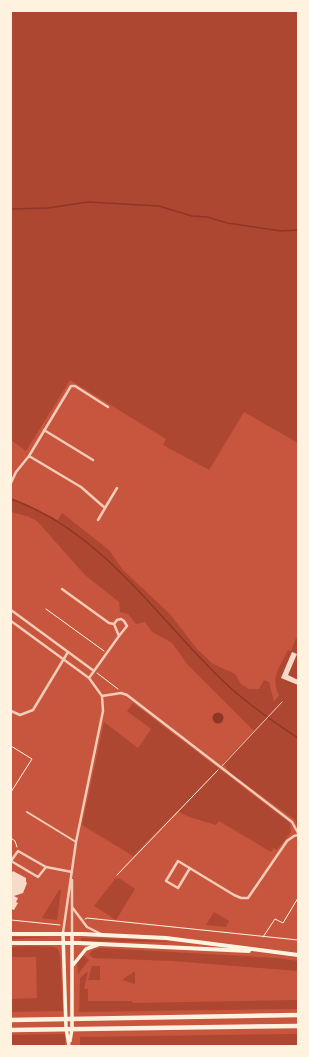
<svg xmlns="http://www.w3.org/2000/svg" width="309" height="1057" font-family="'Exo 2',sans-serif">
<style>
.green{fill:#ae4732}
.water{fill:#8f3625}
.lines{fill:none;stroke-linecap:round;stroke-linejoin:round}
.stream{stroke:#8f3625;stroke-width:1.5}
.building{fill:#f7dbc8}
.path{stroke:#fff3e0;stroke-width:1}
.service{stroke:#f1ccb7;stroke-width:1}
.pedestrian{stroke:#f1ccb7;stroke-width:2}
.minor{stroke:#f1ccb7;stroke-width:2.5}
.secondary{stroke:#fff3e0;stroke-width:3.5}
.primary{stroke:#fff3e0;stroke-width:4}
.motorway{stroke:#fff3e0;stroke-width:4.5}
</style>
<rect width="100%" height="100%" fill="#c8553d"/>
<path class="green" d="M11,11H298V443L244,412L209,470L163,445L166,439L70,380L26,451L11,440Z
M11,498L58,520L62,513L109,550L123,570L170,614L197,649L213,664L235,674L241,684L249,689H259L264,680L269,682L274,702L279,695C270,677 280,667 288,650L291,651L296,638L298,639V826L295,820L230,773L223,763L254,731L188,665L172,643L151,631L145,622L136,624L128,614L120,612L119,602L85,575L37,521L27,516L11,512Z
M133,703L290,823L291,832L277,850L274,848L271,852L219,821L216,825L189,817L177,811L133,856L82,825L104,722L138,748L151,729L127,711Z
M119,878L135,889L116,920L94,906L115,879Z
M59,890H61L57,920L42,918Z
M214,912L229,921L226,927L206,925Z
M11,937H51L11,939Z
M81,938L151,940L171,942L81,941Z
M30,946L53,947L58,949L60,956L63,1011L11,1012V999L37,998L36,957H11V947Z
M101,948L277,958L298,961V971L173,961L93,958L89,954L93,950Z
M83,955L89,960L78,974L77,964Z
M92,966H100V980H88Z
M88,971L84,989H88V1001H132L133,1003L298,1000V1009L79,1012L80,978Z
M135,971V984L122,980Z
M65,1034V1046H11V1035Z
M298,1034V1046H80V1037Z"/>
<path class="water" d="M212.5 718a5.5 5.5 0 1 1 11 0a5.5 5.5 0 1 1-11 0Z"/>
<g class="lines">
<path class="stream" d="M11,209L48,208L88,202L159,206L192,216L207,217L227,223L281,231L298,230
M11,499C102,531 156,617 223,681C245,702 272,721 298,738"/>
</g>
<path class="building" d="M292,652L297,654L288,675L298,680V685L281,678Z
M13,871L26,878V882L27,883L23,893L14,896L18,898L16,902L18,903L14,910L11,909V874Z"/>
<g class="lines">
<path class="path" d="M46,609L104,651
M97,673L118,689
M11,746L32,759L11,792
M11,838L15,841L17,847
M117,875L218,770
M85,919L87,918L298,940
M11,920L60,925
M263,937L275,919L283,923L298,898"/>
<path class="service" d="M222,766L282,702"/>
<path class="pedestrian" d="M27,812L76,842"/>
<path class="minor" d="M44,430L93,460
M29,456L81,487L105,508L117,488
M11,483L16,472L29,456L71,386H75L108,407
M98,520L105,508
M62,589L109,623L114,624
M11,610L94,671
M11,621L89,678L102,696L103,711L76,842L63,933
M89,678L119,636L127,626L124,621L121,619L117,620L114,624L119,636
M102,696L121,693L127,695L292,822L298,833
M11,711L20,715L33,710L68,652
M46,867L38,877L11,861L18,851L46,867L72,872
M190,868L178,888L166,881L178,861L234,895L241,898H248L287,841L294,836L298,835
M72,880V934
M72,907L87,927L101,934"/>
<path class="secondary" d="M63,933L66,1028L69,1046
M73,965L86,949L100,944
M70,1041L72,1029V934"/>
<path class="primary" d="M11,934H82L166,938L298,955
M11,943H78L249,951"/>
<path class="motorway" d="M11,1020L298,1015
M11,1030L298,1026"/>
</g>
<rect width="309" height="1057" fill="none" stroke="#fff3e0" stroke-width="24"/>
</svg>
